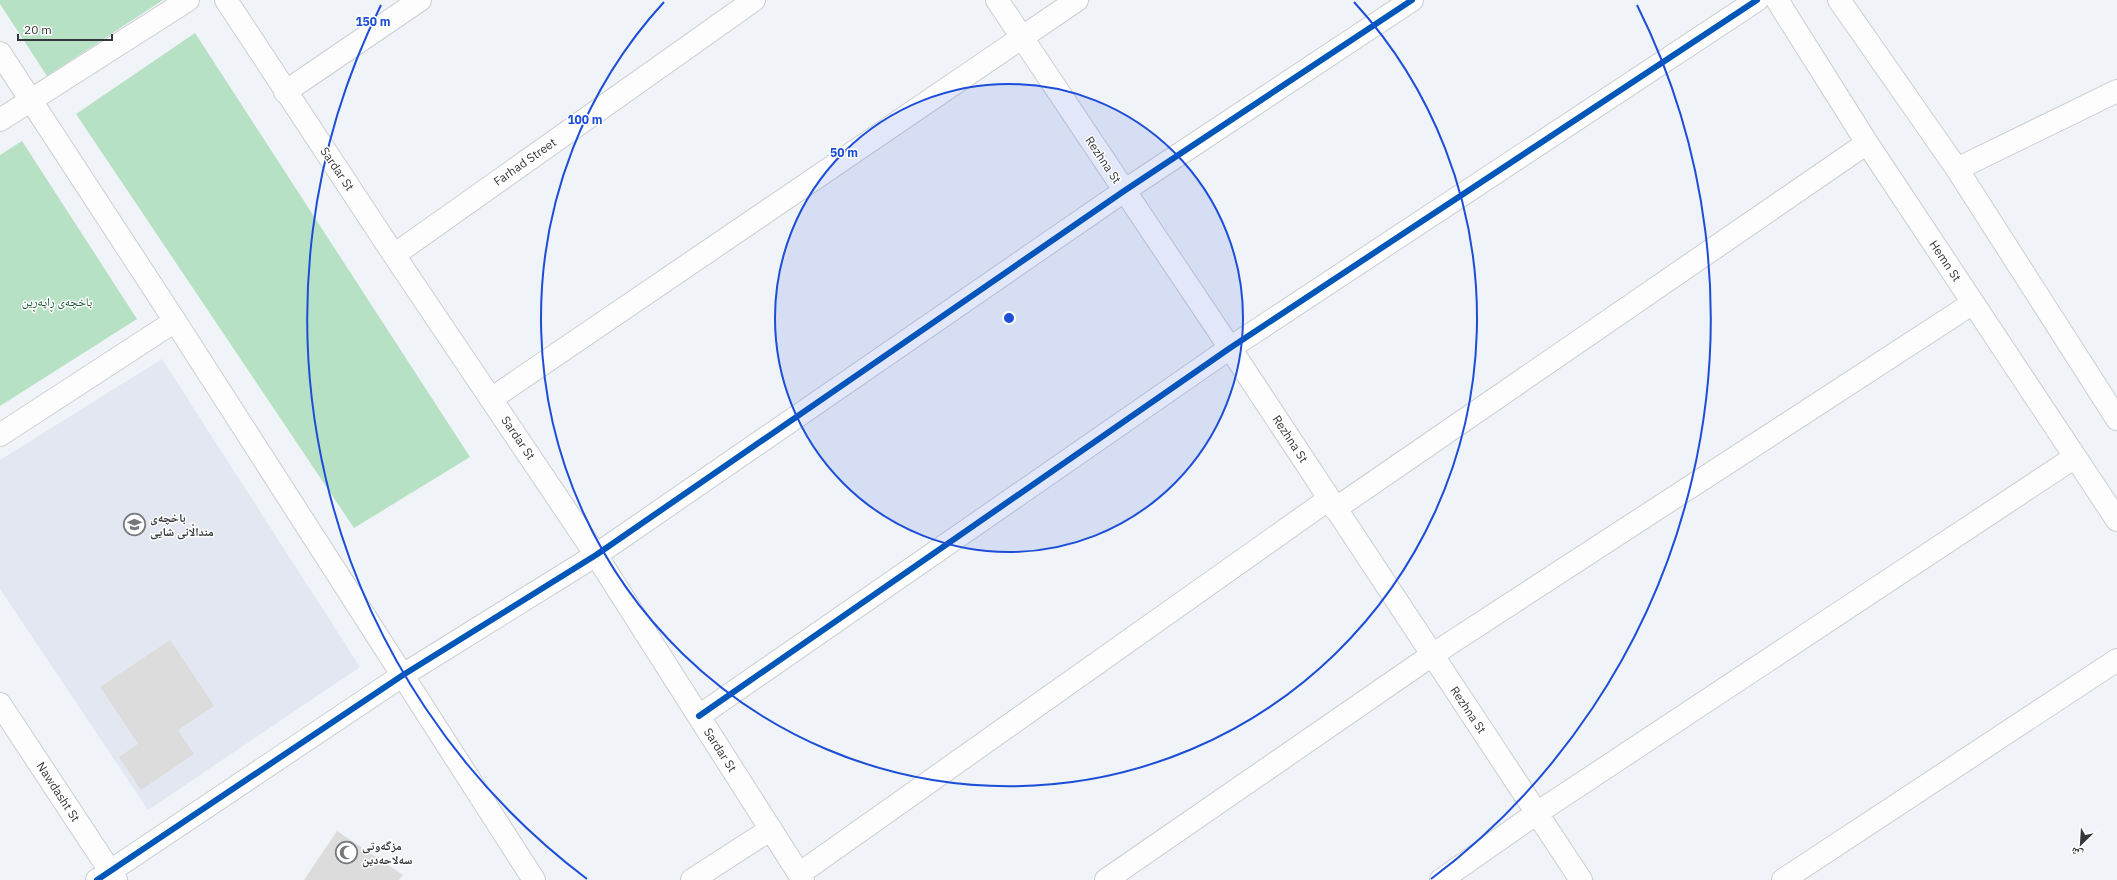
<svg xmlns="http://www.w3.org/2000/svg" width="2117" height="880" font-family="'IBM Plex Sans','Noto Naskh Arabic',sans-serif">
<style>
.built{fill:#e2e7f1}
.green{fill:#b7e1c4}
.building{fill:#dcdcdc}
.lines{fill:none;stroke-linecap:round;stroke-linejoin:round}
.minor-casing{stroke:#ccced2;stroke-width:24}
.minor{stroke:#fdfdfe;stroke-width:22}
.cycleway-casing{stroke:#fff;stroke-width:8}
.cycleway{stroke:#0057b8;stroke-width:6}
.ring{fill:none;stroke:#1d4ed8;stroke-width:2}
.labels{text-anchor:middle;stroke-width:3;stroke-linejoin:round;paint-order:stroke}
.street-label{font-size:12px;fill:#35373a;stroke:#fff}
.park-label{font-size:12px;fill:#0f5027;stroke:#fff}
.poi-label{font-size:12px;font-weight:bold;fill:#35373a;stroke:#fff;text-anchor:start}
.centre{fill:#1d4ed8;stroke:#fff;stroke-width:2}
.ring-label{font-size:12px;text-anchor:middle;font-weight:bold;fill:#1d4ed8;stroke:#fff;stroke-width:3;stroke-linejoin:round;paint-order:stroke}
</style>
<rect width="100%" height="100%" fill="#f0f3f7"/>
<path class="built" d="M162,359L360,667L148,810L0,589V460Z"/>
<path class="green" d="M0,0H163L47,76L0,4Z
M195,33L470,457L354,528L76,114Z
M22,141L137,319L0,406V155Z"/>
<path class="building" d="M170,640L214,706L178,730L194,754L141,790L119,757L138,744L100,687Z
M337,831L403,875L399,880H304Z"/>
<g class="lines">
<defs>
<path id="minor" d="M226,0L394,255L596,555L803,880
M997,0L1230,348L1581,880
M1777,0L1867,143L2117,520
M1839,0L1957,169L2117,419
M0,53L175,321L534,880
M285,92L420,0
M0,120L188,0
M1957,169L2117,91
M394,255L754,0
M491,399L1077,0
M0,435L175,321
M1335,509L1867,143
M0,704L116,880
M699,716L1230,348L1757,0
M799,874L1329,499
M97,880L403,675L596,555L1124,191L1412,0
M692,880L771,829
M1106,880L1432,655L1973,303
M1441,880L1537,813L2075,457
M1783,880L2117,660"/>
</defs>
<use href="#minor" class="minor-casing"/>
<use href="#minor" class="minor"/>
<defs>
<path id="cycleway" d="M699,716L1230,348L1757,0
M97,880L403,675L596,555L1124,191L1412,0"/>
</defs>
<use href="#cycleway" class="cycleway-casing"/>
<use href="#cycleway" class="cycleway"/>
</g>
<circle cx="1009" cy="318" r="234" fill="#1d4ed8" fill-opacity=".12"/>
<g class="ring">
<circle cx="1009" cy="318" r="234"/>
<path d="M1354 2A468 468 0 1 1 664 2"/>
<path d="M587 879A702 702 0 0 1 381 5M1637 5A702 702 0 0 1 1431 879"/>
</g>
<defs>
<symbol id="school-ring" viewBox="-11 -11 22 22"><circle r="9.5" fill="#fff" stroke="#76797c" stroke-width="1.5"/><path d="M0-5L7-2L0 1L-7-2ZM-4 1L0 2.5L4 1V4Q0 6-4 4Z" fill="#76797c"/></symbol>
<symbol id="mosque-ring" viewBox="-11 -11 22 22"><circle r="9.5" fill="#fff" stroke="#76797c" stroke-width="1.5"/><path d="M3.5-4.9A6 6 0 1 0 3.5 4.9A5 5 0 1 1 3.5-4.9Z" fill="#76797c"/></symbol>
</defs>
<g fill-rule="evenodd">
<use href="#school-ring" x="122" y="512" width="25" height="25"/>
<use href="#mosque-ring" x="334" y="840" width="25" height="25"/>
</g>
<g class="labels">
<g class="street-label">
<text transform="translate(1103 160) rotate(56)" y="4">Rezhna St</text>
<text transform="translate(525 162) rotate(-35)" y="4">Farhad Street</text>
<text transform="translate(337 169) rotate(56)" y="4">Sardar St</text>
<text transform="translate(1945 261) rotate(56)" y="4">Hemn St</text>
<text transform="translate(518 438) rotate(56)" y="4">Sardar St</text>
<text transform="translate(1290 439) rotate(57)" y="4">Rezhna St</text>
<text transform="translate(1468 710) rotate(56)" y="4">Rezhna St</text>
<text transform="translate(720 750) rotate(57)" y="4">Sardar St</text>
<text transform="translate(58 792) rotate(57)" y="4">Nawdasht St</text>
</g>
<g class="park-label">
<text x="57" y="306">باخچەی ڕاپەڕین</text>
</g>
<g class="poi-label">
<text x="150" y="522">باخچەی<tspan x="150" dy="14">منداڵانی شایی</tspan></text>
<text x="362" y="850">مزگەوتی<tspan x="362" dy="14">سەلاحەدین</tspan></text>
</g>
</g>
<circle cx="1009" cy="318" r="6" class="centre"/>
<g class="ring-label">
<text x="373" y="26">150 m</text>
<text x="585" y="124">100 m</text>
<text x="844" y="157">50 m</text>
</g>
<g transform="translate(2081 844) rotate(205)" stroke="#ffffff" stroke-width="3" paint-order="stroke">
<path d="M0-3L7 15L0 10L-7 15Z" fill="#35373a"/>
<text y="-6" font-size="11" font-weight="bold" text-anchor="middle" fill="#35373a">ش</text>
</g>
<path d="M18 34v6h94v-6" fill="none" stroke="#35373a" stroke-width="2"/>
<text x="24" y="34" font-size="12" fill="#35373a" stroke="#ffffff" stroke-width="3" paint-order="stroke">20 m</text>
</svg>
